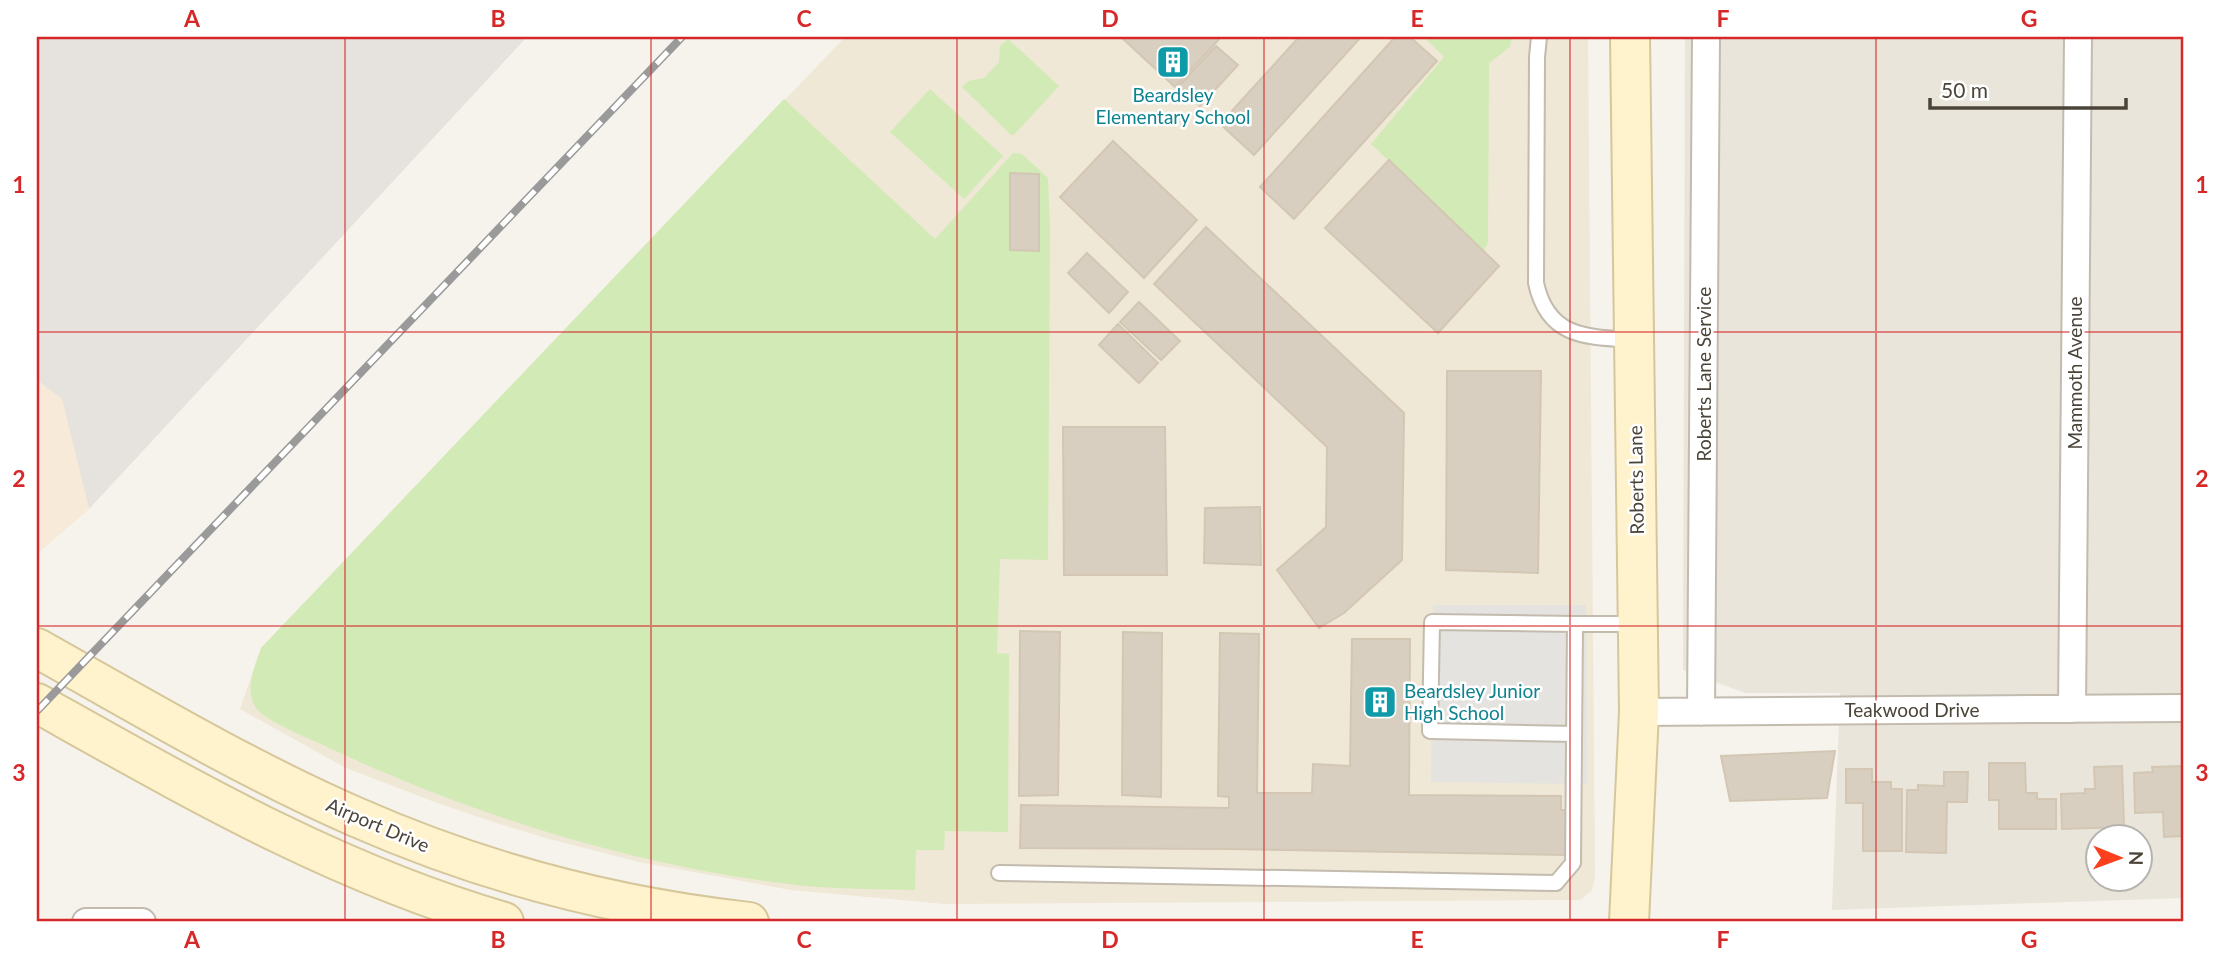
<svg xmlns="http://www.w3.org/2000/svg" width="2221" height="959" font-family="Lato,sans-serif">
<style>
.residential{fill:#eae5da;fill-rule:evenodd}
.commercial{fill:#f7ead8}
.industrial{fill:#e6e2dd}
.education{fill:#efe8d6}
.green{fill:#d2eab5}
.parking{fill:#e5e3e0}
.building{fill:#d8cfc1;stroke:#d3c7b4;stroke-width:2}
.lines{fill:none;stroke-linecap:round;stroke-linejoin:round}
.service-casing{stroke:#c2bbae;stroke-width:18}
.minor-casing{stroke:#c2bbae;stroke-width:30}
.secondary-casing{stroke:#d6c79b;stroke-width:42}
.service{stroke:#fff;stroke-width:14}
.minor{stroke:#fff;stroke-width:26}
.secondary{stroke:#fff3cd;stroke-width:38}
.rail-casing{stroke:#9a9a9a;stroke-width:8}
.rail{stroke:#fff;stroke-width:5;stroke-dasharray:16;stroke-linecap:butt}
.grid{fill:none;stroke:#d62828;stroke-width:2;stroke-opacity:0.55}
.labels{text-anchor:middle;stroke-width:5;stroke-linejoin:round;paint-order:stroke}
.culture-label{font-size:19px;fill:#0d838f;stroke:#fff}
.street-label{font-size:19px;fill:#4b4439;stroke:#fff}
.neatline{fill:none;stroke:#d62828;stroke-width:2.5}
.grid-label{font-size:23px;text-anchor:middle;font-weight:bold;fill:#d62828}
</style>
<rect width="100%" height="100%" fill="#f6f3ec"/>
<path class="residential" d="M1685,37H2184V898L1832,910L1840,693H1745L1683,670ZM2098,836H2140V878H2098Z"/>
<path class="commercial" d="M37,380L62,399L89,509L37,554Z"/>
<path class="industrial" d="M37,37H527L89,509L62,399L37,380Z"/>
<path class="education" d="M845,37H1588L1595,877L1592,890L1581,900L944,904L791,890L639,862L549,839L490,821L432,801L346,768L240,709L261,648Z"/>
<path class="green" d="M1424,37H1512L1510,47L1489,63L1488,242L1484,251L1371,144L1444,57Z
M1008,39L1059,86L1014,135H1011L962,87L968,81L984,78L999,62L1000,46Z
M930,89L1003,156L964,199L890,132Z
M784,99L935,239L1013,153L1022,154L1048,178L1050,229L1048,560L1000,559L997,653L1009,654L1008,832L945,831L944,850H916L915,890C883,889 851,889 819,887C659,873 481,819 336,751C318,742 268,723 257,709C243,691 255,666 261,648Z"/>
<path class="parking" d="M1433,605H1586L1587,784L1431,782Z"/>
<path class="building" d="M1121,37H1221L1175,87Z
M1299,37H1361L1254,155L1220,124Z
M1395,37H1410L1437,61L1294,219L1260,187Z
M1216,46L1238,65L1200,106L1179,86Z
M1113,141L1197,220L1144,278L1060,197Z
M1389,160L1499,266L1438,333L1325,228Z
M1010,173L1039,174V251L1010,250Z
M1206,227L1404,413L1402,560L1344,613L1319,628L1277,570L1326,527L1327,447L1154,284Z
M1087,253L1128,292L1109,313L1068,273Z
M1139,302L1180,341L1161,360L1120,322Z
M1118,324L1158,363L1139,383L1099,345Z
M1447,371H1541L1538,573L1446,570Z
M1063,427H1165L1167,575H1064Z
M1260,507L1261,565L1204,563L1205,508Z
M1020,631L1060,632L1058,795L1019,796Z
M1123,632L1162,633L1161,797L1122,795Z
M1220,633L1259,634L1257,793H1312L1313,764L1350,766L1352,639H1410L1409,795L1561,796V810H1567V855L1227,849L1020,848L1021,805L1229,808V797L1218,796Z
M1835,751L1827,798L1730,801L1721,756Z
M1989,763H2025L2026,793H2037V799H2056V829H1999V800H1989Z
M2122,766L2124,827L2062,829L2061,794L2085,793V789H2095L2094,767Z
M2184,766V836L2164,837L2163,812L2135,813L2134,773L2153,772L2152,767Z
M1846,769H1872V782H1891V789H1902V851H1863V803H1846Z
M1944,772H1968L1967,802H1947L1946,853L1906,852L1907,790H1918V785L1944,786Z"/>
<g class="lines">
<defs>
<path id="service" d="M1539,37L1537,57L1536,283C1548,338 1586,337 1634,340
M1575,624H1637
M999,873L1556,883L1573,863L1575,624L1432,622L1430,731L1574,734"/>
<path id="minor" d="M2072,709L2078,37
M1639,712L2184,708
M1701,712L1706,37
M86,922H142"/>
<path id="secondary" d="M37,648C142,707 246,769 356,817C481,872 614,907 749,922
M37,703C191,789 333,872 504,922
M1629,922L1639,712L1630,37"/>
</defs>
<use href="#service" class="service-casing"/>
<use href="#minor" class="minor-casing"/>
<use href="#secondary" class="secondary-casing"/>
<use href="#service" class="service"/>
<use href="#minor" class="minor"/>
<use href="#secondary" class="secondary"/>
<defs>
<path id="rail" d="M37,711L682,37"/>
</defs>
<use href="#rail" class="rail-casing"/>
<use href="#rail" class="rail"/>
</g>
<path class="grid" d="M345,37V922M651,37V922M957,37V922M1264,37V922M1570,37V922M1876,37V922M37,332H2184M37,626H2184"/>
<defs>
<symbol id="building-square" viewBox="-11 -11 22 22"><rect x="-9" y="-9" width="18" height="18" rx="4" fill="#0f9aa8" stroke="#fff"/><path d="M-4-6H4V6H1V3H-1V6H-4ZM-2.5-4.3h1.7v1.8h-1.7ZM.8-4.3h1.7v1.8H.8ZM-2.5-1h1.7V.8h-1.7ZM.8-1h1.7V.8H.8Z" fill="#fff"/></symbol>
</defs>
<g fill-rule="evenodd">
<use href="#building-square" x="1154" y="43" width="38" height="38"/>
<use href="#building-square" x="1361" y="683" width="38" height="38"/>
</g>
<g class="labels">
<g class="culture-label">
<text x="1173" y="102">Beardsley<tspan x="1173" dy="22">Elementary School</tspan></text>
<text x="1404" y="698" text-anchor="start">Beardsley Junior<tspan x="1404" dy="22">High School</tspan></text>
</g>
<g class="street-label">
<text transform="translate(2075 373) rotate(-90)" y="7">Mammoth Avenue</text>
<text transform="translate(1704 374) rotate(-90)" y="7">Roberts Lane Service</text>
<text transform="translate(1636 480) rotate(-91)" y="7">Roberts Lane</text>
<text x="1912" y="717">Teakwood Drive</text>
<text transform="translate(378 825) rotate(23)" y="7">Airport Drive</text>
</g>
</g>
<rect width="2221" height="959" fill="none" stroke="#ffffff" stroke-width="77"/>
<g transform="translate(2119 858) rotate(91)"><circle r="33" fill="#ffffff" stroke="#b7b4b0" stroke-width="2"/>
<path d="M0-5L12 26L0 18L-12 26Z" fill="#fc3f1d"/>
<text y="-10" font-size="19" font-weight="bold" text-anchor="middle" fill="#4b4439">N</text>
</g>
<path d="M1930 98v10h196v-10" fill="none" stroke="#4b4439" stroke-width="3.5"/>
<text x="1941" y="98" font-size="21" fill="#4b4439" stroke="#ffffff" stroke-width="5" paint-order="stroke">50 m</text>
<rect x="38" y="38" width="2144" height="882" class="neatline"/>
<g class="grid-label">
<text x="192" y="27">A</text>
<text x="498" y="27">B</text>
<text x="804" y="27">C</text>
<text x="1110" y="27">D</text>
<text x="1417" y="27">E</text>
<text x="1723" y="27">F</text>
<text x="2029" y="27">G</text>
<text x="19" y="193">1</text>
<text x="2202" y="193">1</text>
<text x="19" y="487">2</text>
<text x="2202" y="487">2</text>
<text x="19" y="781">3</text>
<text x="2202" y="781">3</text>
<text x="192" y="948">A</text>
<text x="498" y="948">B</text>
<text x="804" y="948">C</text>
<text x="1110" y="948">D</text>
<text x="1417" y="948">E</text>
<text x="1723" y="948">F</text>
<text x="2029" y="948">G</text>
</g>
</svg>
